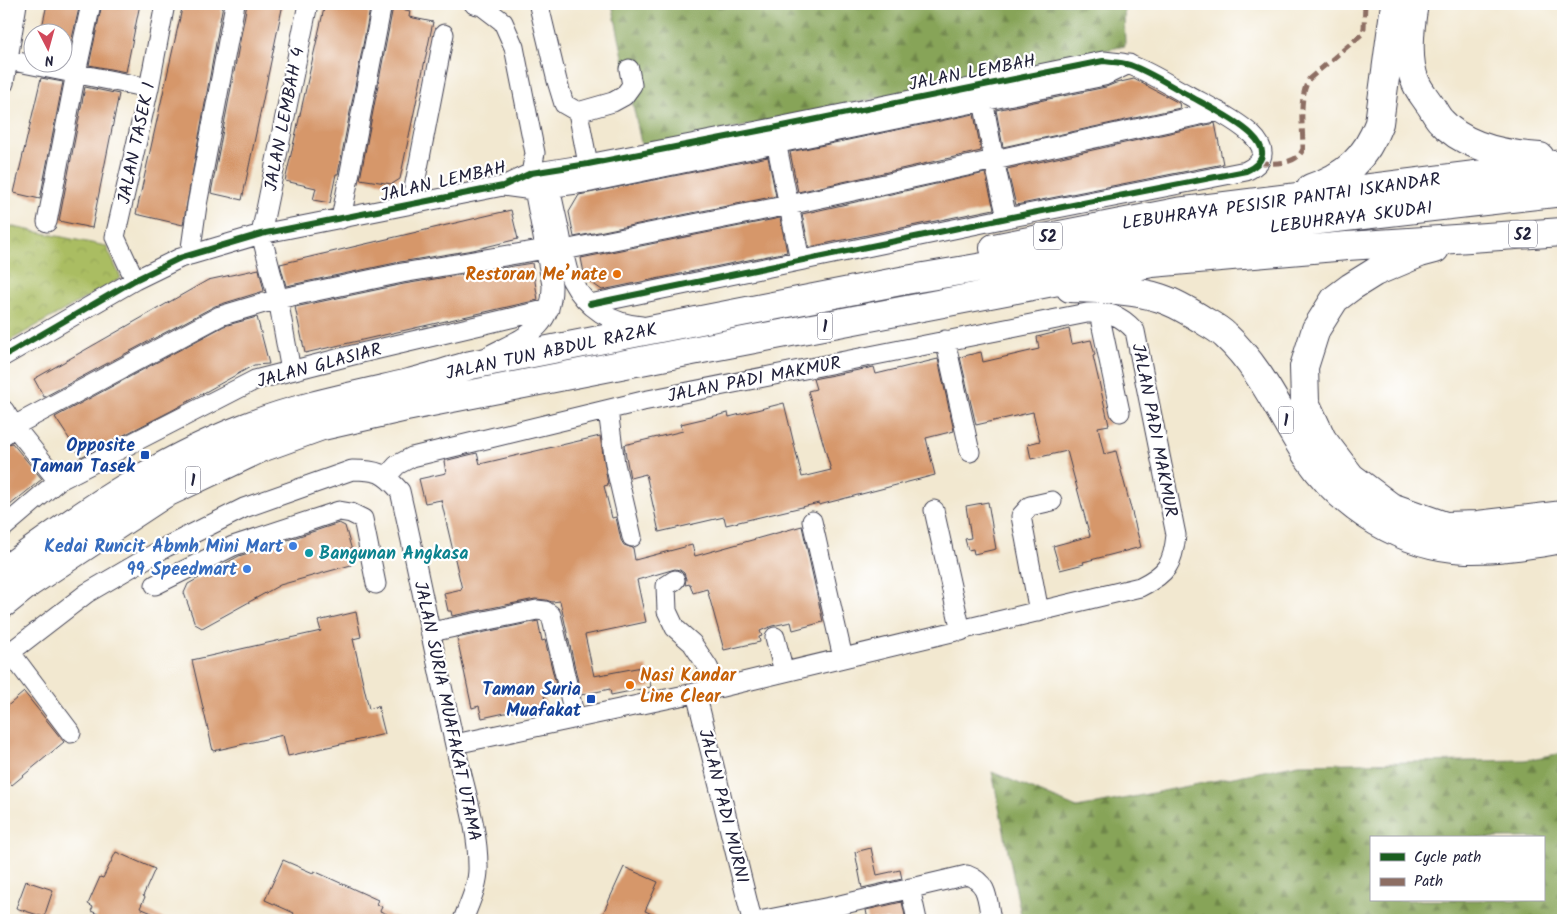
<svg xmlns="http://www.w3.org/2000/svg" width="1567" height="924" font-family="Kalam,sans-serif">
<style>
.forest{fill:url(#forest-firs);stroke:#54634a;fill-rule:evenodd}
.park{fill:url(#park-crowns);stroke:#66704e}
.building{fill:#d6976b}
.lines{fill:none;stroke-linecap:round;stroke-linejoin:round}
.minor-casing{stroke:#414051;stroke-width:21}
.highway-casing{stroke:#414051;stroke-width:30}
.minor{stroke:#fff;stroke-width:19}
.highway{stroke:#fff;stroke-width:28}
.quiet{stroke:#8d6e63;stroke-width:5;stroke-dasharray:10 5;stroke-linecap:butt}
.cycleway-casing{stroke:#fff;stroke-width:9}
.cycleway{stroke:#1b5e20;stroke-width:6}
.food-dot{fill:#e8710a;stroke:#fff;stroke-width:2}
.transit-dot{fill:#1a4fb4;stroke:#fff;stroke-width:2}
.shop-dot{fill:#3f7fe0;stroke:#fff;stroke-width:2}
.culture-dot{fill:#0f9aa8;stroke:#fff;stroke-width:2}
.labels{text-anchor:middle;stroke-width:4.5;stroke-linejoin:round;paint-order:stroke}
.shield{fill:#fff;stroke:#646476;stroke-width:1}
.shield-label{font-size:16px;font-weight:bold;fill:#22223b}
.street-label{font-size:18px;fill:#22223b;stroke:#fff}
.food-label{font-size:18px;font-weight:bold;fill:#c56008;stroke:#fff;text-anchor:end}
.transit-label{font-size:18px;font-weight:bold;fill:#164399;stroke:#fff;text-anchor:end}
.shop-label{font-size:18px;font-weight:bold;fill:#366cbe;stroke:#fff;text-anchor:end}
.culture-label{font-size:18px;font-weight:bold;fill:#0d838f;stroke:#fff;text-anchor:start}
</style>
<defs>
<pattern id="forest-firs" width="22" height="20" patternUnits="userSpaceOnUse" patternTransform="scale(1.25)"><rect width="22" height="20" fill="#87a458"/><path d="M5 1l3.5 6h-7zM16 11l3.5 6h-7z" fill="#6e854a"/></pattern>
<pattern id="park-crowns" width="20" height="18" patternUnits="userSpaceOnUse" patternTransform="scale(1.25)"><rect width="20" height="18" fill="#aabd62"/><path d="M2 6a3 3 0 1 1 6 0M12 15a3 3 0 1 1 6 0" fill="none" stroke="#92a256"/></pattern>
</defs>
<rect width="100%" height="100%" fill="#fff"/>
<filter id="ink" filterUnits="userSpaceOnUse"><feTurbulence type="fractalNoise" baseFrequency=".02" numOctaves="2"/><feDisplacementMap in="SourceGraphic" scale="10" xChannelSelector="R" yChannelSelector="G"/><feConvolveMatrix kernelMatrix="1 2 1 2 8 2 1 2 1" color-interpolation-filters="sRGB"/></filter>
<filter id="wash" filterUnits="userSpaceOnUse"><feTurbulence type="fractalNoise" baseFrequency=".0096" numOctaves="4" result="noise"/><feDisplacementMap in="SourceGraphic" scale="20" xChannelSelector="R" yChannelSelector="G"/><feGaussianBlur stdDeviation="1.12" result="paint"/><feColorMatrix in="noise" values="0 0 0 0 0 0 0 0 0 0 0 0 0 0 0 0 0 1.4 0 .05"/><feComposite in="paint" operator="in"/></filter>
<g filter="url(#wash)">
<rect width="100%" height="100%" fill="#f2e8d0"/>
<path class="forest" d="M612,4H1124L1125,46L642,148Z
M1563,753V920H1022L992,772L1077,808L1299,764L1525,760ZM1371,838H1543V900H1371Z"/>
<path class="park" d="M4,225L106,246L121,278L4,344Z"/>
<g id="blocks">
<path class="building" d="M47,4H80L67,60L62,59V32H41Z
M102,4H140L126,72L89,65Z
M183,4H223L183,225L136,214Z
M247,4H283L242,200L211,193Z
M325,4H336L353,8L354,4H371L338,174H336L330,203L313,200L316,188L285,181Z
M393,7L410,11L409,17L433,22L400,179L392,184L360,179Z
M41,78L63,82L40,199L14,193Z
M1134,79L1179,103L1180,108L1003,147L996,110L1106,87L1116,83Z
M85,87L119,94L92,228L59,221Z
M974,114L981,151L798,192L790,152Z
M1215,123L1223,164L1016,205L1007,169Z
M768,157L776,196L574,237L569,212L579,195Z
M985,173L994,209L809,247L802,214Z
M511,210L518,239L473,250L400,262L286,286L280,264Z
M780,218L787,252L602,290L585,278L581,258Z
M532,263L538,300L305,353L295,307L404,284Z
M259,269L264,291L215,306L44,397L34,379L208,280Z
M257,317L269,364L254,365L171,411L81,457L55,417L224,326Z
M1069,329L1072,344L1091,340L1095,355L1093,356L1109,425L1098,427L1104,454L1116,451L1141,547L1083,562L1084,564L1060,570L1053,546L1090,536L1067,451L1031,459L1028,444L1040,441L1033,412L976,425L960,357L981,352L983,362L1039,349L1037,337Z
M938,359L954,431L926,438L935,475L819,505V503L726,525L724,517L659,532L646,474L630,478L624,445L683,431L681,424L728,413L729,417L784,403L802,477L831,470L808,391L816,389L813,379L874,367L876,374Z
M600,436L608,485L604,486L612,518L616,517L621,540L624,545L633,548L635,560L692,545L695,556L802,526L823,622L793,630L791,622L772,626L760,631L762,636L759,637L760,642L724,650L707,589L693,593L690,584L685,585L686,579L684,573L680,570L675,569L637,580L646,622L585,635L594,676L647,666L651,687L611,695L610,689L581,695L560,601L552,602L546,600L535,599L452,616L451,611H448L444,593L462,589L441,500L425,503L419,479L446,473L444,461L477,453L480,464Z
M12,443L42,479L4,510V446Z
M988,502L996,549L974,554L973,549L968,550L965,539L971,538L966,506Z
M339,523L345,526L354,558L351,565L280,585L202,628L195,624L184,593L188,584L239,556Z
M356,612L361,637L353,639L369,709L378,706L385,734L288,756L283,735L213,751L192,660L321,631L318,621Z
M538,621L542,641L545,640L558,693L544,696L546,704L482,718L479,706L472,708L457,638Z
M24,692L64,742L12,785L4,776V709Z
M871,848L877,875L900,870L902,879L862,888L855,852Z
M116,852L155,869L143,896L145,897L140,908L168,920H95L98,914L91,911L93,907L88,904L100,877L103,878Z
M283,860L313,873L314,871L378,900L376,904L382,907L380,911L400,920H306L293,915L294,913L265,900Z
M624,867L658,882L645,911L666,920H600Z
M26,881L53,890L44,917L16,908Z
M902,902L906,920H868L866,910Z"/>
</g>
</g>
<g filter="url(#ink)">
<use href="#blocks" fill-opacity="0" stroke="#414051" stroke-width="1"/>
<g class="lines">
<defs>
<path id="minor" d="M474,4L482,6L503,22L514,47L535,153L531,173L552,285C553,329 524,337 490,355
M539,6L557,81L564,104L578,112
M8,60L149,88
M4,83L17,4
M981,89L994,160L1007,218
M774,132L800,260
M588,164L578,112L613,102L624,96L632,85L629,69
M548,176C551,195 556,214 560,233C563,247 565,269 572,281C586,308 612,324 642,326
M503,186L533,190L591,182L1104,76L1129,64
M411,204L444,34
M341,219L382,4
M47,222L76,73L91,4
M564,250L789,205L1218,111
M190,255L197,205L235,4
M135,280L115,237L149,88L165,4
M1099,313L1120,412
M945,340L970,452
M4,356L135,280L180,258L261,234L503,186L531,173L588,164L773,128L1103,61C1112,62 1122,62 1130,65C1150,72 1169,85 1188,95C1206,106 1299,146 1246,171L1007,218L590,304
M291,371L278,299L261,234L308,4
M4,410L14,426L58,481
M608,410L615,464L632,537
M4,435L14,426L220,316L278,299L402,273L546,249
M387,476L397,465L412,457L643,401L1087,313C1109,312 1120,314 1135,331L1176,535C1173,564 1167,574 1140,587L718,688L455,744
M934,510L961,631
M812,521L843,658
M4,527L58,481L255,380L353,355L549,309
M675,580L666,586L667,611L675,628L692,643L708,667L718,688
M155,585L233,546L339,511L351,513L363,519L376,584
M1039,612L1021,516L1030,506L1052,501
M431,632L537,610L545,611L551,615L575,718
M775,637L784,672
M10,652L71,733
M4,657L87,593L166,547L244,508L352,470C378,470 383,472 400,491C420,579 437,667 457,754C465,791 478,828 478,866C479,884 469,904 463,920
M696,693L752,920
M910,888L917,920
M764,920L840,905L967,875C989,883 987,900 991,920"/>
<path id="highway" d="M1414,4C1410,26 1406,62 1416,83C1419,90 1424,96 1428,102C1433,108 1436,116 1441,121C1465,148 1507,155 1540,157
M1311,188C1346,176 1366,158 1379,123L1395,4
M994,248L1177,212L1563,164
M1435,249L1420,253L1375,272L1351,287L1335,299L1316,329L1304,367L1305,402L1322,439L1351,477L1391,507L1445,526L1478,525L1563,515
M1070,288C1097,289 1133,289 1160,298C1176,303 1192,313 1206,322C1213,326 1220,330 1225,335C1262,369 1281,416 1308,457C1344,509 1402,546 1466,549C1499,550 1531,544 1563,539
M4,571C79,516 156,462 244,428C297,407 353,396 409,383C429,378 450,371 471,365L906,280L1138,241L1563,192
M4,603L29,583L164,494L261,448L322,426L406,407L702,349L1152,263L1347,246L1563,232"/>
</defs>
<use href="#minor" class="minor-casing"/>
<use href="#highway" class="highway-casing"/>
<use href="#minor" class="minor"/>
<use href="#highway" class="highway"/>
<path class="quiet" d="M1258,163C1274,163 1296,166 1303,149C1303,127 1298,99 1309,79L1362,34L1364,28L1365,4"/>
<defs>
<path id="cycleway" d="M4,356L135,280L180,258L261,234L503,186L531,173L588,164L773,128L1103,61C1112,62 1122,62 1130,65C1150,72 1169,85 1188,95C1206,106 1299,146 1246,171L1007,218L590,304"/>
</defs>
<use href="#cycleway" class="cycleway-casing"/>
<use href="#cycleway" class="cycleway"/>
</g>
</g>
<g class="food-dot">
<circle cx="617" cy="274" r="5"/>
<circle cx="630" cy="685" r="5"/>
</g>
<g class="transit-dot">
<rect x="140" y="450" width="10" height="10" rx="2.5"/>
<rect x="586" y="694" width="10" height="10" rx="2.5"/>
</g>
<g class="shop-dot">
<circle cx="293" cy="546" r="5"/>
<circle cx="247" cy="569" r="5"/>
</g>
<circle class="culture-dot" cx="309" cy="553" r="5"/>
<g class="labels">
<g class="shield">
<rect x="1509" y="220.5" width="28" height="27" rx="4"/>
<rect x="1034" y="222.5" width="28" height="27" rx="4"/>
<rect x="817.5" y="312.5" width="15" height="27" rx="4"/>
<rect x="1278.5" y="406.5" width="15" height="27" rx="4"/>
<rect x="185.5" y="466.5" width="15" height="27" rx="4"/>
</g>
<g class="shield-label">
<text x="1523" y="240">52</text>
<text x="1048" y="242">52</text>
<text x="825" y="332">1</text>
<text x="1286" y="426">1</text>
<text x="193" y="486">1</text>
</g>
<g class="street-label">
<text transform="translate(972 72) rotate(-11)" y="6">JALAN LEMBAH</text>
<text transform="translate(284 119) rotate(-79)" y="6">JALAN LEMBAH 4</text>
<text transform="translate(136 143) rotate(-78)" y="6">JALAN TASEK 1</text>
<text transform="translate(443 181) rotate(-13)" y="6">JALAN LEMBAH</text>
<text transform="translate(1281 201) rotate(-8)" y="6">LEBUHRAYA PESISIR PANTAI ISKANDAR</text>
<text transform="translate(1351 217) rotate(-7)" y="6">LEBUHRAYA SKUDAI</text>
<text transform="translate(551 351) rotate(-12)" y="6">JALAN TUN ABDUL RAZAK</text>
<text transform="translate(319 365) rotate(-15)" y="6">JALAN GLASIAR</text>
<text transform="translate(754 379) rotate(-11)" y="6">JALAN PADI MAKMUR</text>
<text transform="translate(1155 430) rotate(79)" y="6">JALAN PADI MAKMUR</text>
<text transform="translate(448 711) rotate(78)" y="6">JALAN SURIA MUAFAKAT UTAMA</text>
<text transform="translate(724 806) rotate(76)" y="6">JALAN PADI MURNI</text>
</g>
<g class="food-label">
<text x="607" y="280">Restoran Me’nate</text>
<text x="640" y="681" text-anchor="start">Nasi Kandar<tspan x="640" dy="21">Line Clear</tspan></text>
</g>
<g class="transit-label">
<text x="135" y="451">Opposite<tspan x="135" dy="21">Taman Tasek</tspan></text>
<text x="581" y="695">Taman Suria<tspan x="581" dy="21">Muafakat</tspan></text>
</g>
<g class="shop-label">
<text x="283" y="552">Kedai Runcit Abmh Mini Mart</text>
<text x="237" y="575">99 Speedmart</text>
</g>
<g class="culture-label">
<text x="319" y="559">Bangunan Angkasa</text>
</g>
</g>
<rect width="1567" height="924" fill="none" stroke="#fff" stroke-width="20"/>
<rect x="1370" y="836" width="175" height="65" fill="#ffffff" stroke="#a7a7b1"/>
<rect x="1380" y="853" width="25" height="8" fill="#1b5e20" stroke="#a7a7b1"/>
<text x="1414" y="862" font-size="15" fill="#22223b">Cycle path</text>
<rect x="1380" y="878" width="25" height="8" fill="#8d6e63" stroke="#a7a7b1"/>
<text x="1414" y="886" font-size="15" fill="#22223b">Path</text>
<g transform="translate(48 48) rotate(174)"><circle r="24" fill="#ffffff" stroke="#a7a7b1"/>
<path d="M0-4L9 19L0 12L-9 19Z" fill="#d1495b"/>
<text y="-8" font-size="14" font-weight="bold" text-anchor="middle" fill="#22223b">N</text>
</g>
</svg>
